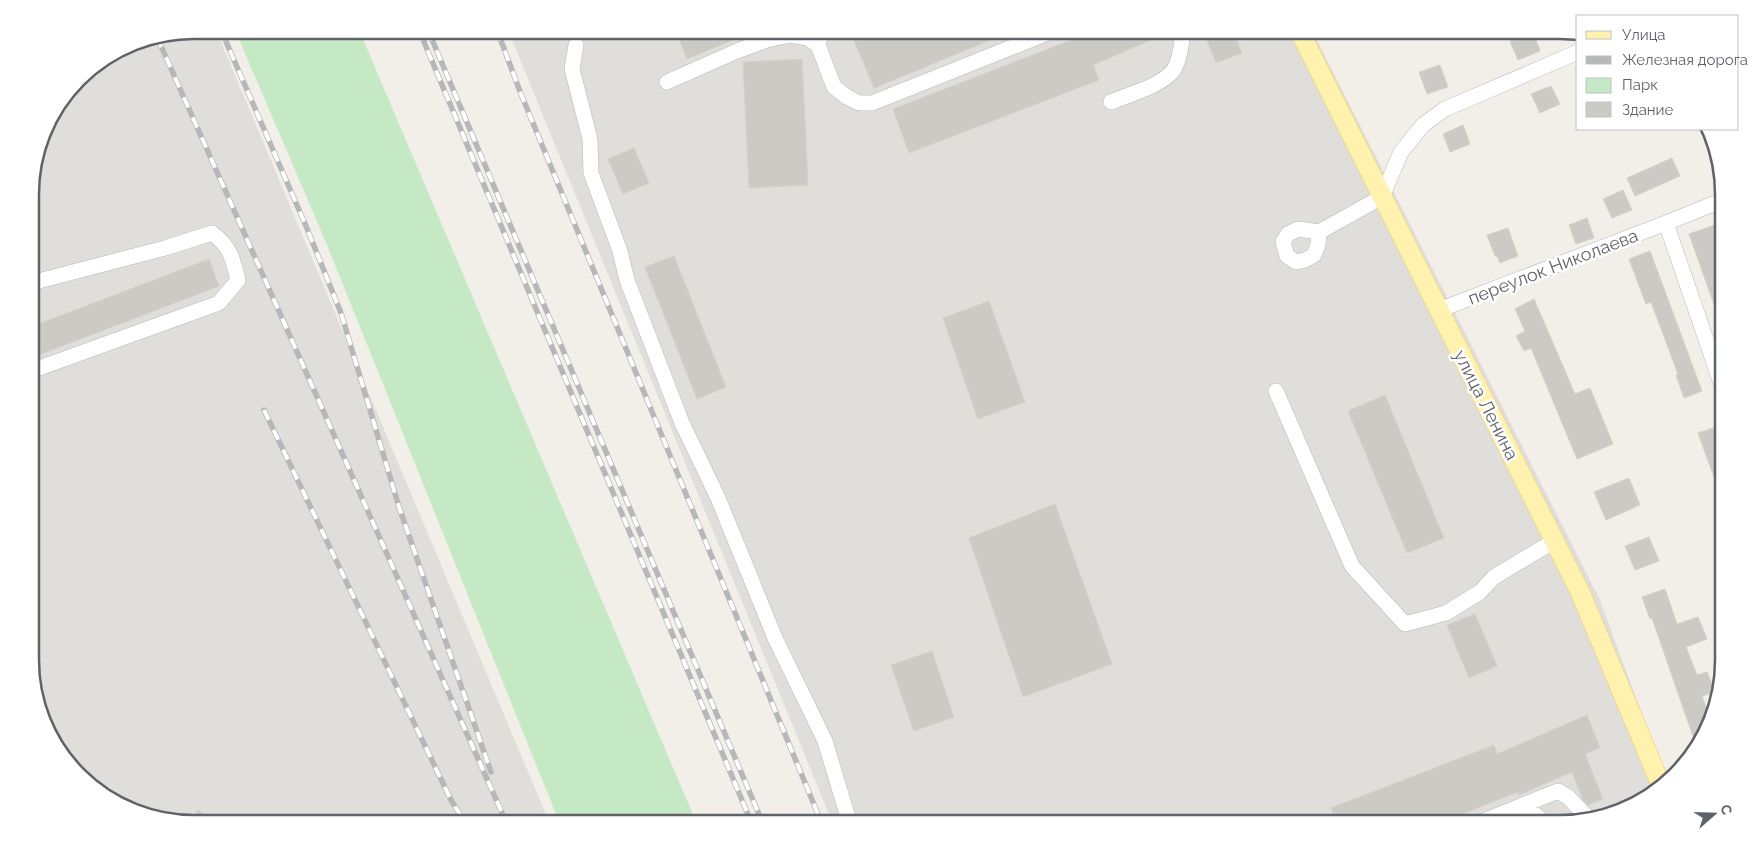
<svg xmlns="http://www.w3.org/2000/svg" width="1754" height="854" font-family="Raleway,sans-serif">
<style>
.industrial{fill:#e0deda}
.green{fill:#c5e8c5}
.building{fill:#cccac5;stroke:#d6d1c6}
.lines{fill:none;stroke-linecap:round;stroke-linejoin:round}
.minor-casing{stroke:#b5b8bc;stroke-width:16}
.major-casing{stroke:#f2c960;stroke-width:20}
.minor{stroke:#fff;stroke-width:15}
.major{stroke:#fff2af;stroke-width:19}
.rail-casing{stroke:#b6b7b8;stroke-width:5.5}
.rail{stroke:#fff;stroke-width:4;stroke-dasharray:11;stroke-linecap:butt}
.labels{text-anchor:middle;stroke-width:5;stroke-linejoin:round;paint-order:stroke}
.street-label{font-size:18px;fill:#5f6368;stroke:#fff}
.rim{fill:none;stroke:#5f6368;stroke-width:2.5}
</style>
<rect width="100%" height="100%" fill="#f1efe8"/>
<path class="industrial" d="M194,30H216L550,824H194L122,807L64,760L31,682L30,183L47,121L86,71L132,42Z
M508,30H1312L1600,600L1666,779L1651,796L1570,824H833Z"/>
<path class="green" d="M235,30H359L697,824H560L325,240Z"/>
<path class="building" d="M701,30H757L687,59L679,39Z
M858,30H1015L874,88L851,33Z
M1107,30H1174L1093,65L1099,80L909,153L893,109L1082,36L1084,40Z
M1203,30H1233L1242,53L1216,63Z
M1533,32L1540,51L1518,60L1510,41Z
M802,59L808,185L749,188L743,62Z
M1440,65L1448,87L1427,94L1419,72Z
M1551,86L1560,104L1540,113L1531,94Z
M1463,125L1470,144L1450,152L1443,134Z
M634,148L649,183L623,194L608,159Z
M1672,158L1680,176L1635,196L1627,178Z
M1623,190L1632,210L1612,218L1603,199Z
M1587,218L1594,238L1576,244L1569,225Z
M1720,223L1723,231V323L1721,324L1689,234Z
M1508,228L1518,256L1500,263L1497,256H1495L1487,235Z
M1650,251L1702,391L1684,398L1676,375L1678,374L1651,302L1646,304L1629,259Z
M674,256L726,387L697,399L645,267Z
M209,259L219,286L31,358V327Z
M1534,299L1575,394L1590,388L1613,444L1577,459L1531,348L1524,351L1516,336L1525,331L1515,309Z
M989,301L1025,402L978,419L943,318Z
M1385,395L1444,538L1407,553L1348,411Z
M1716,427L1723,448L1724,499H1722L1698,433Z
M1629,478L1640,505L1606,520L1594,492Z
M1055,504L1112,664L1023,697L969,538Z
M1649,537L1659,561L1635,570L1625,546Z
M1665,589L1677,624L1698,617L1707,639L1686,647L1697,675L1707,672L1715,692L1702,696L1710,718L1707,732L1696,745L1652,618L1650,619L1642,597Z
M1475,614L1497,666L1469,678L1447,625Z
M932,651L954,717L914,731L891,665Z
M1587,715L1600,748L1585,754L1603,799L1588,805L1583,800L1572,772L1519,795L1518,792L1437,824H1337L1331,808L1494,745L1497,754Z
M198,810L219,824L189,823Z"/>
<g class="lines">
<defs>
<path id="minor" d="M576,45L572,69L590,139L591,173L620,251L627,280L682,423L718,498L775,638L825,741L850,824
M818,45L820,35L825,30
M667,82L737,51L767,40L790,35L808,38L818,45L834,87L847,97L859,103H872L1055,30
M1111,102C1130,94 1158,87 1172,72C1180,63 1182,42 1183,30
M1666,223L1723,389
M1319,232L1318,245L1314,255L1305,260L1296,262L1287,256L1283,242L1288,234L1298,229L1319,232L1382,197L1401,152L1423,125L1445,109L1578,52
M31,283L165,248L212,233C230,246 233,259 238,280L219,303L31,371
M1439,310L1666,223L1723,200
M1276,391L1352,566L1405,624L1446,613L1480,592L1494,577L1554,541
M1516,808C1527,810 1538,812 1543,824
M1294,823V824
M1476,824L1558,791L1568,797L1588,818"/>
<path id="major" d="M1299,30L1580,592L1661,785"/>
</defs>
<use href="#minor" class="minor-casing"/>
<use href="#major" class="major-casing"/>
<use href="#minor" class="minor"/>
<use href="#major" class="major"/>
<defs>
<path id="rail" d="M221,30L306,226L341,313L399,507L491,772
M419,30L752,824
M428,30L763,824
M497,30L521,94L822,824
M157,37L507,824
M264,410L451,800L466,824"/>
</defs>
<use href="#rail" class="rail-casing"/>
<use href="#rail" class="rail"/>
</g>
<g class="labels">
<g class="street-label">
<text transform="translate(1553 267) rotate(-21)" y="6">переулок Николаева</text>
<text transform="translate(1486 405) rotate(63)" y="6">улица Ленина</text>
</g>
</g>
<path d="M0 0H1754V854H0ZM194 39H1560A155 155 0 0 1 1715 194V660A155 155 0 0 1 1560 815H194A155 155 0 0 1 39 660V194A155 155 0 0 1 194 39Z" fill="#fff" fill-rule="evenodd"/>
<path class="rim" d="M194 39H1560A155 155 0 0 1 1715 194V660A155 155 0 0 1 1560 815H194A155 155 0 0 1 39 660V194A155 155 0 0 1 194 39Z"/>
<rect x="1576" y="15" width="162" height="115" fill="#ffffff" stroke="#bfc1c3"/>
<rect x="1586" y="31" width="25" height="8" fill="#fff2af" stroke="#bfc1c3"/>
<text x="1622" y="40" font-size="15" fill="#5f6368">Улица</text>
<rect x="1586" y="56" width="25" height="8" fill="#b6b7b8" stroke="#bfc1c3"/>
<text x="1622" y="65" font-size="15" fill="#5f6368">Железная дорога</text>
<rect x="1586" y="78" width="25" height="15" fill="#c5e8c5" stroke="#bfc1c3"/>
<text x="1622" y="90" font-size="15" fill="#5f6368">Парк</text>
<rect x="1586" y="102" width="25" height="15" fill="#cccac5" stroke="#bfc1c3"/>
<text x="1622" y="115" font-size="15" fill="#5f6368">Здание</text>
<g transform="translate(1714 814) rotate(70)" stroke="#ffffff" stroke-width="4" paint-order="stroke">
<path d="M0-4L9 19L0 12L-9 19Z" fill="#5f6368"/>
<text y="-8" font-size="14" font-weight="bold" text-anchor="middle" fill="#5f6368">С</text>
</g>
</svg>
